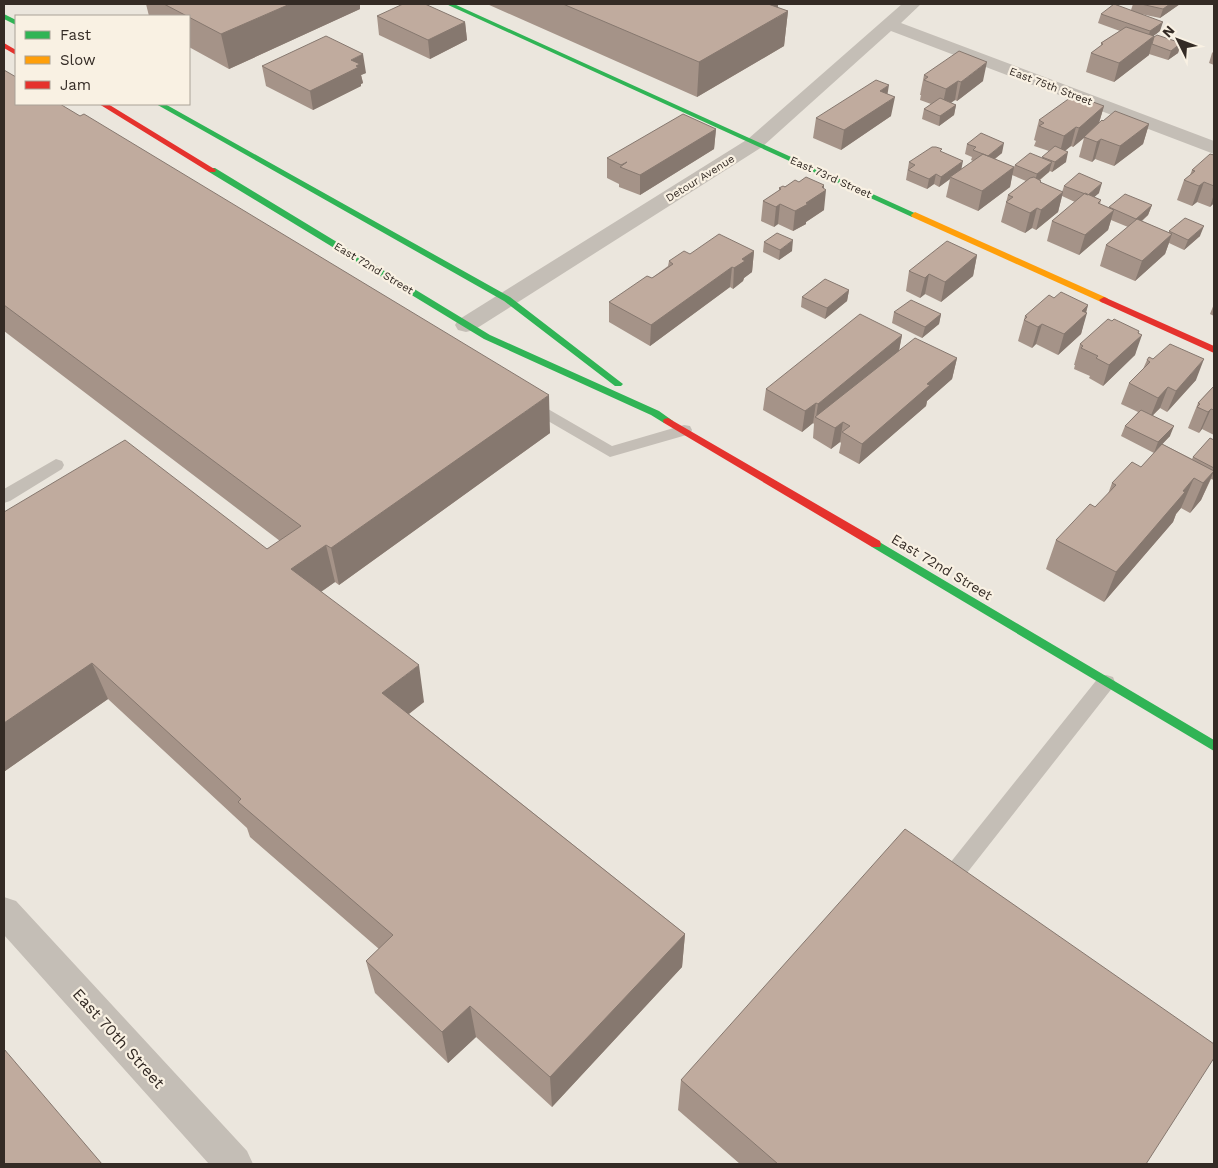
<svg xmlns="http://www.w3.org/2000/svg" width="1218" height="1168" font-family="'Work Sans',sans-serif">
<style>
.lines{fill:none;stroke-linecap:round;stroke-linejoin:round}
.lane{fill:#c4beb6;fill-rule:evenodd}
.street{fill:#c4beb6;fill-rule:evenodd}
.fast{fill:#30b455;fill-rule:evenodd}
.slow{fill:#ff9f0a;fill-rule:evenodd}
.jam{fill:#e5322d;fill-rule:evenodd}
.wall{fill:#a59388}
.shaded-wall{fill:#86786f}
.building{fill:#c0ab9e;stroke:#86786f}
.labels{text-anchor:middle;stroke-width:4.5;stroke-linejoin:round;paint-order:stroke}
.far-street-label{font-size:11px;fill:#342b25;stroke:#f9f1e3}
.street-label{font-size:14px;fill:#342b25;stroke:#f9f1e3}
.near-street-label{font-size:16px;fill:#342b25;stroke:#f9f1e3}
</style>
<rect width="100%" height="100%" fill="#ebe6dd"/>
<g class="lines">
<path class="lane" d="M529,398L612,446L684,425L690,426L692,430L690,434L610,457L524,407L521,403L524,399Z
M56,459L62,461L64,465L62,469L10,501L4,503V489Z
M1106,675L1113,677L1115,682L1113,687L952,892L945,894L938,892L935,885L938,878L1099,677Z"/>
<path class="street" d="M902,4H921L901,23L1214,141V154L891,31L762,147L474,330L466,332L458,330L455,325L458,320L748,139Z
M4,897L16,901L247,1151L253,1164H209L4,935Z"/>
<path class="fast" d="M446,4H454L919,215L918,217H912Z
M4,14L16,20V25L4,19Z
M156,104H165L510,297L623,384L621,386H615L504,301Z
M209,168H215L490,335L659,411L673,421L672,423H664L651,415L484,339L209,172Z
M876,540L1214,740V751L872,547L871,544L872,541Z"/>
<path class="slow" d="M915,212L1107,298L1109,300L1104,303L1101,302L912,217L911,215Z"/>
<path class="jam" d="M4,43L16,50V55L4,48Z
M99,104H108L216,170L215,172H209Z
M1104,297L1214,346V353L1101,302L1099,300Z
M668,418L880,541L881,544L880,547H872L664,423L663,421L664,419Z"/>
</g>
<path class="wall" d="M146,4H360V9L229,69L189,47V16H149Z
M487,4H778V8L788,11L784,46L697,97Z
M1133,4H1180L1160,18L1141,14L1160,31L1153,36L1181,43L1178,53L1168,60L1149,54V55L1114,82L1086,72L1091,53L1101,46V43L1120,31L1098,23L1101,14L1131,10Z
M377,16L465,22L467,40L430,59L379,35Z
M1214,51V65L1209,63L1212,53Z
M262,66L366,73L361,75L363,83L361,84V86L313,110L266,86Z
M4,70L550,433L339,585L335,582L321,592L424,702L409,714L685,934L682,967L552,1107L476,1037L448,1063L375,993L366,961L379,949L250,837L247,828L108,699L5,771L4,769V512L267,549L280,541L4,331Z
M924,75L983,81L957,101L955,100L951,103L956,105L954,115L939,126L922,119L924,109L931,104L920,100L921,95H920Z
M887,94L891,116L841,150L813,138L816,118Z
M1104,106L1099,123L1103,121L1149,124L1143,144L1114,166L1095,159L1092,162L1079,157L1084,138L1073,147L1071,146L1065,150L1066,162L1052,172L1050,171L1040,180L1041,181V183L1062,192L1064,186L1099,193L1094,197L1101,200L1100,204L1108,208L1152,205L1148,215L1142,221L1169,233V231L1200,236L1184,250L1169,243L1165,254L1135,281L1100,266L1106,245L1128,227L1111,220L1108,230L1079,255L1047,241L1052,221L1075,202L1062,196L1058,212L1036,230L1032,228L1025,233L1001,222L1008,195L1026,181L1012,175L1010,187L978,211L946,197L950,179L939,187L934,184L927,189L906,180L909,162L942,152L962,169L973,161L971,160L972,157L965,154L967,144L1002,153L995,159L1014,167L1015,165L1042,158L1049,151L1034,146L1036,141L1034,140L1039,120Z
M716,129L714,149L640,195L619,187V184L607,178V158Z
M1214,155V203L1210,207L1197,202L1192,206L1177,200L1184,180L1190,175L1192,170Z
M799,182L824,185V210L806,222V224L793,231L778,224L774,227L761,221L763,201L779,191V188Z
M764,242L792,251L779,260L763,252Z
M754,251L752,272L744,278L743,281L733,289L730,287L650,346L609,322V302L652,278L668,266L669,261L690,254Z
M977,255L973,276L941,302L925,294L920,298L906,291L909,271Z
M849,290L847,301L825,319L801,307L802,297Z
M1054,298L1088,305L1081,334L1058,355L1036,344L1032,348L1018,341L1025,316Z
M1214,304V316L1210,314Z
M894,312L941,314L939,324L922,338L892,323Z
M1139,333L1135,355L1103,386L1089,378L1090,376L1074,369L1075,365H1074L1080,344Z
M902,335L899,351L957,358L952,379L927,401L926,406L859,464L839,453L841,443L840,442L831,449L813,438L814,424L813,423L802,432L763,410L766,389Z
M1147,360L1196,380L1167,412L1160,408L1153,415L1170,436L1162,444L1192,459L1193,457L1214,440V480L1211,479L1201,500L1190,513L1181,508L1176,514L1173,522L1104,602L1046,569L1056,540L1095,507L1108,494L1112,483L1141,467L1154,453L1121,436L1125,426L1138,412L1121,404L1129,383L1143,369Z
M1214,386V435L1202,429L1199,433L1188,428L1198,403Z
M681,1080L1146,1164H740L678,1110Z"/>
<path class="shaded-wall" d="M290,4H360V9L229,69L221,34Z
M755,4H778L777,18L788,11L784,46L697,97L699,62Z
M1170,4H1180L1160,18L1163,9Z
M465,22L467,40L430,59L428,40Z
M1163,22L1160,31L1147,41L1150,31Z
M1154,36L1149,55L1114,82L1119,63Z
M1181,43L1178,53L1168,60L1171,51Z
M363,54L366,73L361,75L363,83L361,84V86L313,110L310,91L351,60Z
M987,62L983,81L957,101L961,82Z
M958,81L955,100L942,108L946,89Z
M889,85L886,103L895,97L891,116L841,150L844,130L880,91Z
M956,105L954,115L939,126L940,116Z
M1104,106L1098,126L1073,147L1079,128Z
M1149,124L1143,144L1114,166L1120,146Z
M1076,127L1071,146L1059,156L1064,136Z
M716,129L714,149L640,195V175Z
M1101,139L1095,159L1092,162L1097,142Z
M1004,143L1002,153L985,166L988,156Z
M1068,152L1066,162L1052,172L1055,162Z
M963,161L961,171L950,177V179L939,187L941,177Z
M1052,162L1049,172L1034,184L1037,174Z
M1014,167L1010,187L978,211L982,191Z
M936,174L934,184L927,189L929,179Z
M1204,182L1197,202L1192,206L1199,186Z
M1102,183L1099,193L1085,205L1088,195Z
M824,185V191L826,190L824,210L806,222V224L793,231L795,211L806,203Z
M1063,192L1058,212L1036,230L1041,210Z
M1214,194V203L1210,207Z
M780,204L778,224L774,227L776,207Z
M1152,205L1148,215L1132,229L1136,219Z
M1037,208L1032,228L1025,233L1030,213Z
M1114,210L1108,230L1079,255L1085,235Z
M1204,226L1200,236L1184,250L1188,240Z
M1172,234L1165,254L1135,281L1142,261Z
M793,240L792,251L779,260L780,250Z
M754,251L752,272L744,278L743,281L733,289L734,268L742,259Z
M977,255L973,276L941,302L945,282Z
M732,267L730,287L650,346L651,325Z
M929,274L925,294L920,298L925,278Z
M849,290L847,301L825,319L827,308Z
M1088,305L1085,315L1087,313L1081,334L1058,355L1064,334L1082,311Z
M941,314L939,324L922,338L925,327Z
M1042,324L1036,344L1032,348L1038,327Z
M1139,331L1136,340L1142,335L1135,355L1103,386L1109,365Z
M902,335L898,355L816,417L818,404Z
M957,358L952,379L927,401L926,406L859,464L862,444L927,384Z
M1204,359L1196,380L1167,412L1176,391Z
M1168,387L1160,408L1150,418L1158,398Z
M549,395L550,433L339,585L331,548Z
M816,403L813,423L802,432L805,411Z
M1211,409L1202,429L1199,433L1208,412Z
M843,422L840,442L831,449L835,428Z
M1174,426L1170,436L1154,453L1158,442Z
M1214,471L1201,500L1190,513L1203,483Z
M1194,478L1181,508L1176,514L1173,522L1104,602L1116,572Z
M326,545L335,582L300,606L291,569Z
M92,663L108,699L5,771L4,768V723Z
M419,665L424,702L389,729L382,693Z
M685,934L682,967L552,1107L550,1077Z
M470,1006L476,1037L448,1063L442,1032Z"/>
<path class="building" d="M164,4H290L221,34Z
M403,4H425L465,22L428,40L377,16Z
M563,4H768L788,11L699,62Z
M1114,4L1163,22L1150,31L1101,14Z
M1141,4H1170L1163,9Z
M1126,27L1154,36L1119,63L1091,53L1103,44L1101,43Z
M1157,35L1181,43L1171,51L1152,44L1154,37Z
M326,36L363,54L351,60L360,64L356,66L359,67L310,91L262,66Z
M959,51L987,62L961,82L958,81L946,89L924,80L928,77L924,75Z
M4,70L16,77V104H60L80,116L84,114L549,395L331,548L326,545L291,569L419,665L382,693L685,934L550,1077L470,1006L442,1032L366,961L393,935L238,802L241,799L92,663L4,723V512L125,440L267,549L301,526L4,305Z
M876,80L889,85L880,91L895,97L844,130L816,118Z
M1074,95L1104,106L1079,128L1076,127L1064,136L1039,126L1044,123L1039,120Z
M940,98L956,105L940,116L924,109Z
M1115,111L1149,124L1120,146L1101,139L1097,142L1084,137L1102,120L1103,121Z
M683,114L716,129L640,175L620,167L627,162L621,165L607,158Z
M981,133L1004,143L988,156L973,150L976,147L967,144Z
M1055,146L1068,152L1055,162L1042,157Z
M932,147H936L942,149L940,151L963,161L941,177L936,174L929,179L908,170L915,165L909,162Z
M1030,153L1052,162L1037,174L1015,165Z
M983,154L1014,167L982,191L950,177Z
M1210,154L1214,155V186L1204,182L1199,186L1184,180L1195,171L1192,170Z
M1079,173L1102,183L1088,195L1064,186Z
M806,177L824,185L822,187L826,190L806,203L808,204L795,211L780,204L776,207L763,201L781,189L779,188L783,186L785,187L795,180L799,182Z
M1034,177L1041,181L1040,182L1063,192L1041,210L1037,208L1030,213L1006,202L1013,197L1008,195L1030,178Z
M1085,193L1101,200L1098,203L1114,210L1085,235L1052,221Z
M1125,194L1152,205L1136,219L1109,207Z
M1185,218L1204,226L1188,240L1169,231Z
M1137,219L1172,234L1142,261L1106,245Z
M777,233L793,240L780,250L764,242Z
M719,234L754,251L742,259L745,261L734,268L732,267L651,325L609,302L647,276L652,278L673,264L669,261L684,251L690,254Z
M947,241L977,255L945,282L929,274L925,278L909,271Z
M825,279L849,290L827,308L802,297Z
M1061,292L1088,305L1082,311L1087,313L1064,334L1042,324L1038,327L1024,320L1027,317L1025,316L1049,295L1054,298Z
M911,300L941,314L925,327L894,312Z
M860,314L902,335L818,404L816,403L805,411L766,389Z
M1108,319L1112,321L1114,319L1139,331L1138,333L1142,335L1109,365L1096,358L1098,356L1081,348L1083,346L1080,344Z
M915,338L957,358L927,384L930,385L862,444L842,432L850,426L843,422L835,428L815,417Z
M1170,344L1204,359L1176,391L1168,387L1158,398L1129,383L1150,362L1147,360L1149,357L1153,359Z
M1214,386V410L1211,409L1208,412L1197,407L1200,404L1198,403Z
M1141,410L1174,426L1158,442L1125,426Z
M1210,438L1214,440V468L1193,457Z
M1162,444L1214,471L1203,483L1194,478L1183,491L1185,492L1116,572L1056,540L1090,504L1095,507L1116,485L1112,483L1132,462L1141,467Z
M905,829L1214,1044V1058L1146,1164H778L681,1080Z
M4,1049L102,1164H4Z"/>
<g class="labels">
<g class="far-street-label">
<text transform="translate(1051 86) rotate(21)" y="4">East 75th Street</text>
<text transform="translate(831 177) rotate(24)" y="4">East 73rd Street</text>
<text transform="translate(700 178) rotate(-32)" y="4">Detour Avenue</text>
<text transform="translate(374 268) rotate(31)" y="4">East 72nd Street</text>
</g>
<g class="street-label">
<text transform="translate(942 567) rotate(31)" y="5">East 72nd Street</text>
</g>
<g class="near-street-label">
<text transform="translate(119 1038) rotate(48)" y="6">East 70th Street</text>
</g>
</g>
<rect width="1218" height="1168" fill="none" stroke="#342b25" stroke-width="10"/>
<rect x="15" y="15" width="175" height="90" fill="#f9f1e3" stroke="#aaa297"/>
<rect x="25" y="31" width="25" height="8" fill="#30b455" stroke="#aaa297"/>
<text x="60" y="40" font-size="15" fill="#342b25">Fast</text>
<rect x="25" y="56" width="25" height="8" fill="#ff9f0a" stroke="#aaa297"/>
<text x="60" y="65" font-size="15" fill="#342b25">Slow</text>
<rect x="25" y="81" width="25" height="8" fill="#e5322d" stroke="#aaa297"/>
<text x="60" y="90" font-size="15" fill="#342b25">Jam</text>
<g transform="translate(1178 40) rotate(312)" stroke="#f9f1e3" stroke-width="4" paint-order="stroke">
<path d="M0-4L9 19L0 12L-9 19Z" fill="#342b25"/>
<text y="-8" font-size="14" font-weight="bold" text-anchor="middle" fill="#342b25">N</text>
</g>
</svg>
